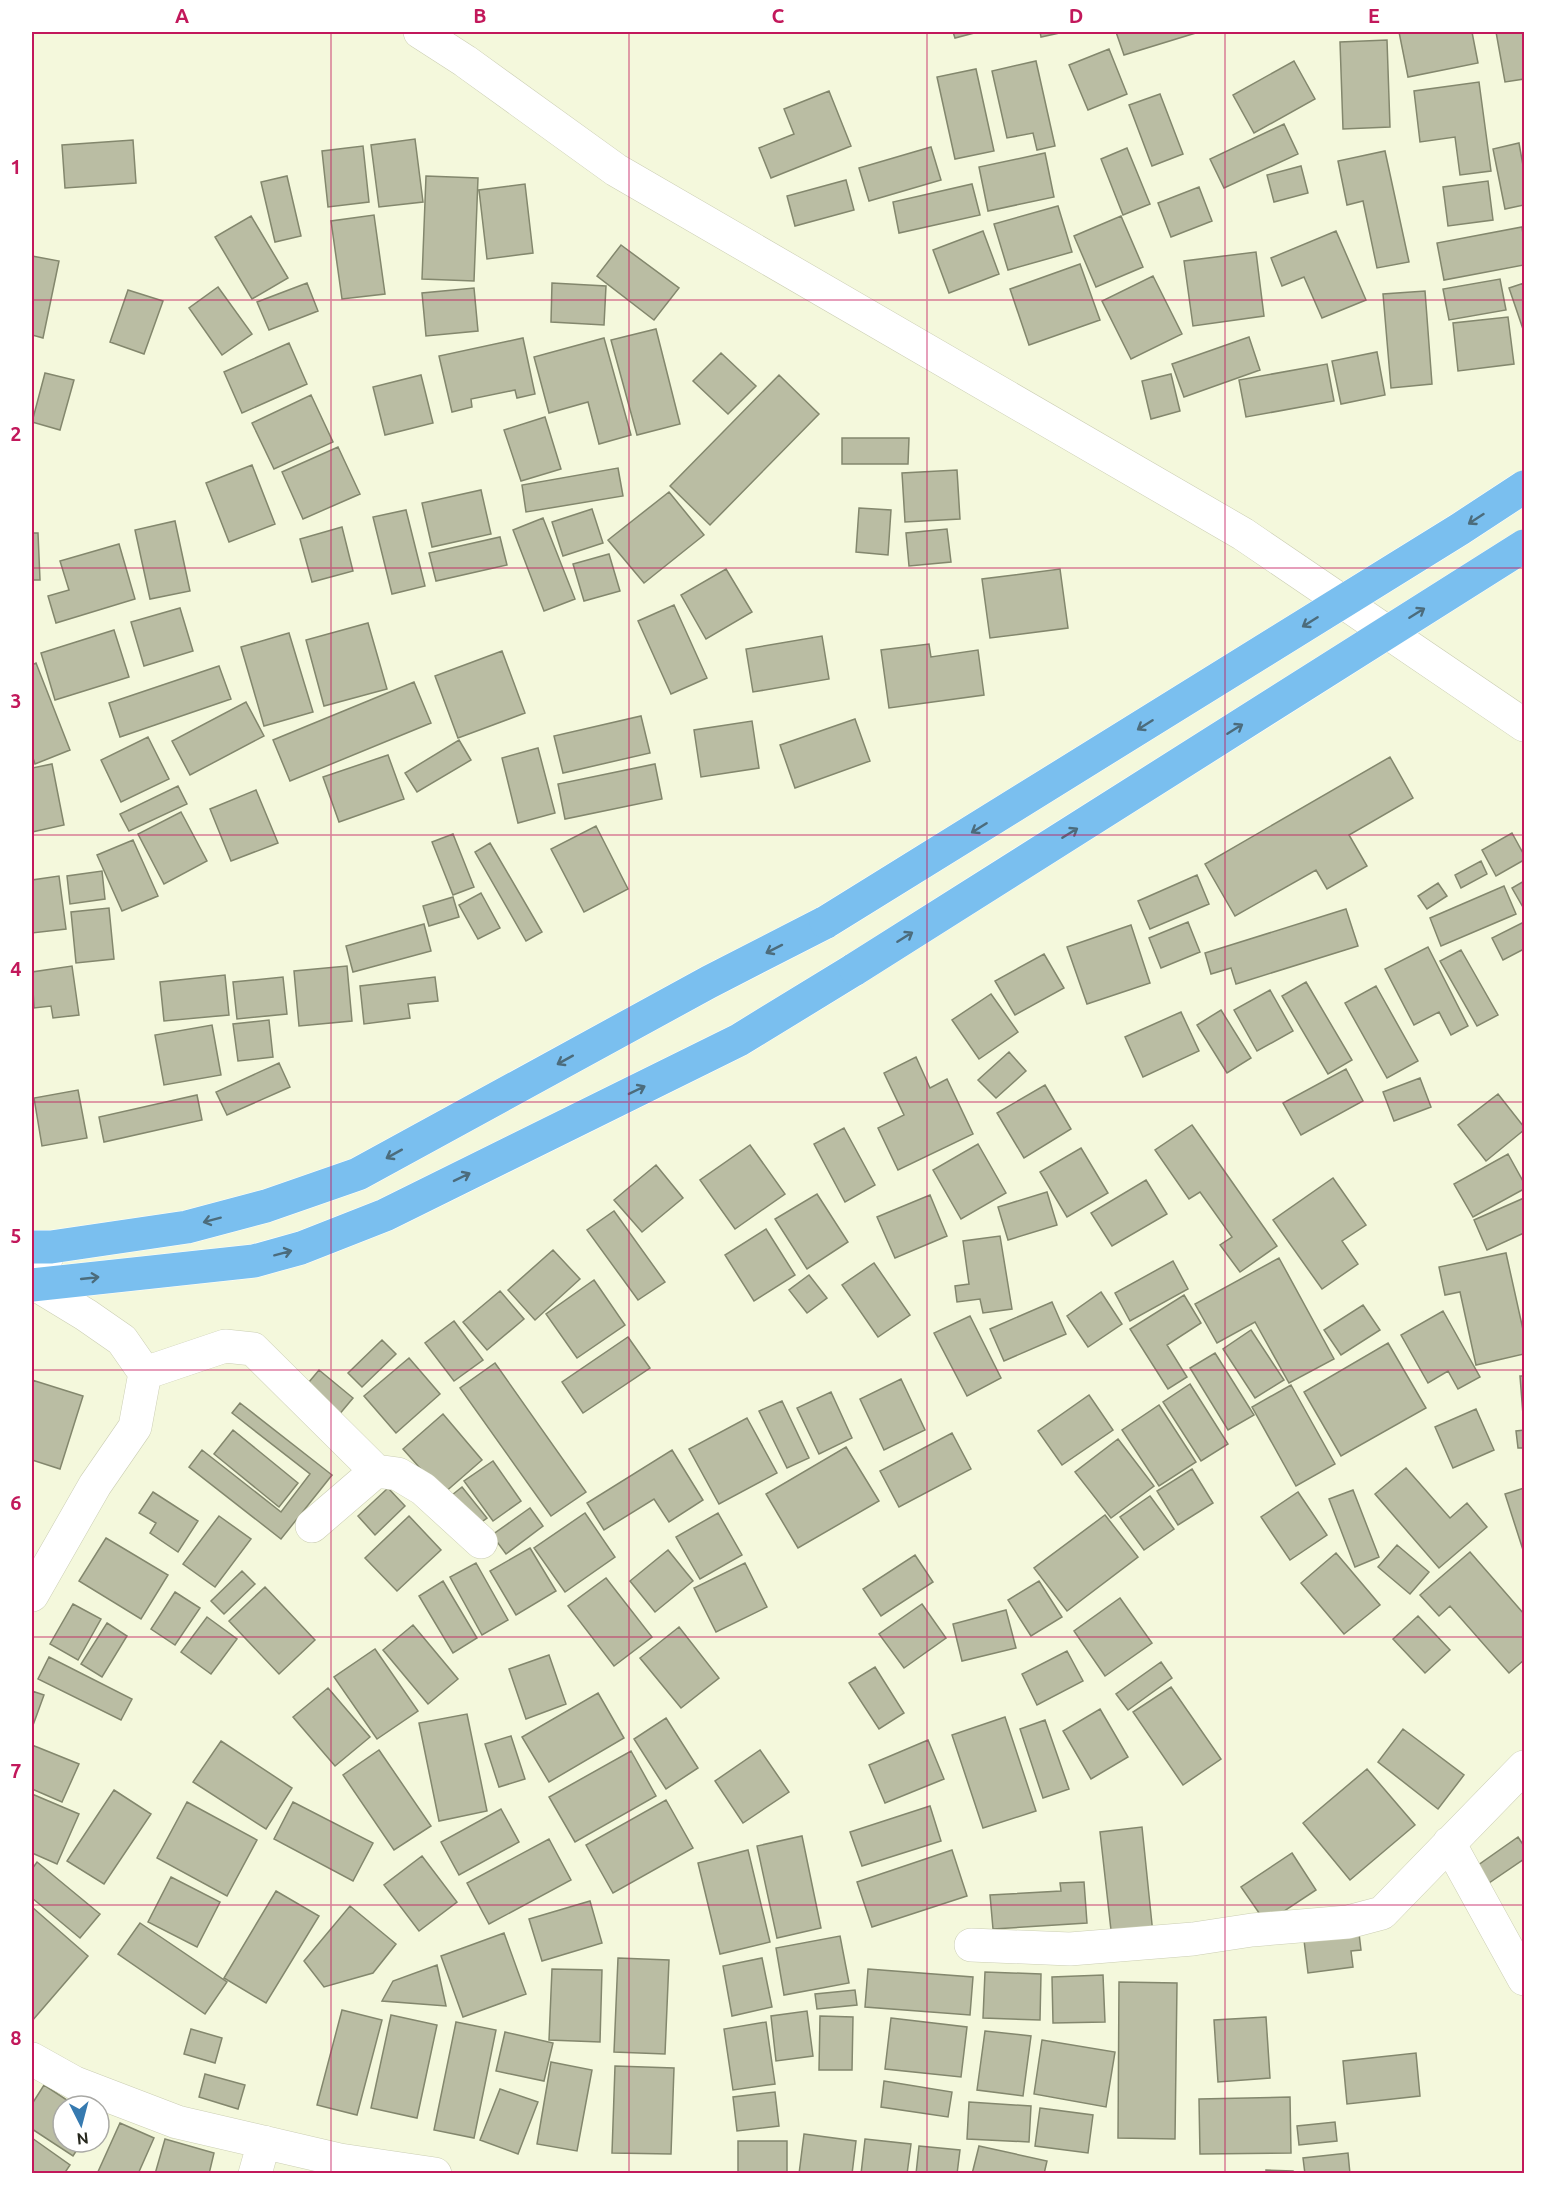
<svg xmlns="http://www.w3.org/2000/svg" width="1556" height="2205" font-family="Ubuntu,sans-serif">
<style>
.building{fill:#babda3;stroke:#83876d;stroke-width:1.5}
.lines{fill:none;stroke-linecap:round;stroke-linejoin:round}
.minor-casing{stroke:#cbceb3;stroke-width:34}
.major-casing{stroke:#fff;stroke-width:34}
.minor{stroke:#fff;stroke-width:33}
.major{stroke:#7abfef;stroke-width:33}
.major-bridge-casing{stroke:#fff;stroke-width:34;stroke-linecap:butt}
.major-bridge{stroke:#7abfef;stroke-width:33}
.oneway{stroke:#4c6c7c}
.grid{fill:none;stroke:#c2185b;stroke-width:1.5;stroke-opacity:0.55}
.neatline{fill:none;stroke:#c2185b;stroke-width:2}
.grid-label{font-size:20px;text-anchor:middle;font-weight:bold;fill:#c2185b}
</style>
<rect width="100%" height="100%" fill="#f4f8dc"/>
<path class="building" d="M953,32H978L955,38Z
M1040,32H1064L1041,37Z
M1116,32H1199L1124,55Z
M1399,32H1472L1478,63L1408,77Z
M1496,32H1524V79L1505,82Z
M1387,40L1390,127L1343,129L1340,42Z
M1109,49L1127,94L1088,110L1069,65Z
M1036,61L1055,146L1037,150L1033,133L1007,138L992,71Z
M1294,61L1315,99L1254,133L1233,95Z
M976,69L994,151L955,159L937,77Z
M1479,82L1491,171L1460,175L1455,137L1420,142L1414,91Z
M829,91L851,146L771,178L759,148L794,134L784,109Z
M1160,94L1183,154L1152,166L1129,105Z
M1284,124L1298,154L1224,188L1210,159Z
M415,139L423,202L379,207L371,145Z
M133,140L136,183L65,188L62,145Z
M1519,143L1524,171V205L1505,209L1493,149Z
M363,146L369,202L328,207L322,151Z
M931,147L941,180L869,201L859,168Z
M1127,148L1150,204L1123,215L1101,159Z
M1385,151L1409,262L1377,268L1363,201L1347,205L1338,161Z
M1045,153L1054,197L988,211L979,167Z
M1301,166L1308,193L1274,202L1267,175Z
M287,176L301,236L275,242L261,182Z
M426,176L478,178L474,281L422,279Z
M846,180L854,210L795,226L787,196Z
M1488,181L1493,220L1448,226L1443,187Z
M525,184L533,253L487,259L479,190Z
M972,184L980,215L899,233L893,202Z
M1199,187L1212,221L1171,237L1158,203Z
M1058,206L1072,252L1008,270L994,224Z
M374,215L385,294L342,299L331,221Z
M251,216L288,278L252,299L215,237Z
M1121,216L1143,267L1096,287L1074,236Z
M1522,227L1524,241V265L1444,280L1437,243Z
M983,231L999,274L949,293L933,250Z
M1336,231L1366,300L1322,318L1304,277L1282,286L1271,258Z
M621,245L679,288L654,320L597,276Z
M1256,252L1264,316L1193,326L1184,261Z
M32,256L59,261L43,338L32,335Z
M1080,264L1100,320L1029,345L1010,289Z
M1153,276L1182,334L1131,359L1102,301Z
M1500,279L1506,310L1449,320L1443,289Z
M307,283L318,311L269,330L257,302Z
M552,283L606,286L604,325L551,322Z
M1524,283V332L1509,288Z
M218,287L252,334L222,355L189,308Z
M474,288L478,331L426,336L422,293Z
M128,290L163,301L144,354L110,342Z
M1425,291L1432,384L1391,388L1383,294Z
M1508,317L1514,364L1458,371L1453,323Z
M656,329L680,424L637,435L611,340Z
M1249,337L1260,370L1184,397L1172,364Z
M523,338L535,394L517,398L515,390L471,399L472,407L452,412L439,356Z
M604,338L631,435L599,444L588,402L549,413L534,357Z
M289,343L307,384L242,413L224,372Z
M1377,352L1385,395L1341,404L1332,361Z
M721,353L756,386L728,414L693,381Z
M1327,364L1334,401L1246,417L1239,380Z
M45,373L74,380L60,430L32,422Z
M1171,374L1180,411L1151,419L1142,381Z
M421,375L433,423L385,435L373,387Z
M779,375L819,414L710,525L670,486Z
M311,395L333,442L274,469L252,423Z
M545,417L561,469L521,481L504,430Z
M842,438H909L908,464H842Z
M338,447L360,494L303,519L282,472Z
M252,465L275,524L229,542L206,483Z
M618,468L623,496L526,512L522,485Z
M957,470L960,519L905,522L902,473Z
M481,490L491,534L432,547L422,503Z
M669,492L704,535L644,583L608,540Z
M859,508L891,510L888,555L856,552Z
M592,509L603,543L563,556L552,522Z
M406,510L425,586L392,594L373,517Z
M543,518L575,599L544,611L513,530Z
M175,521L190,591L150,599L135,530Z
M342,527L353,571L312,582L300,539Z
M947,529L951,562L909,566L906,533Z
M32,533H38L40,580H32Z
M500,537L507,565L436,581L429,553Z
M119,544L135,599L56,623L48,596L69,590L60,561Z
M609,554L620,591L584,601L573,564Z
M726,569L752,612L706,639L681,595Z
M1060,569L1068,628L990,638L982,579Z
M674,605L707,678L671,694L638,621Z
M180,608L193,651L144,666L131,622Z
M368,623L387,689L324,706L306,640Z
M114,630L129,677L55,700L41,653Z
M289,633L313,712L264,726L241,647Z
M822,636L829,679L753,692L746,649Z
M929,644L931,657L978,650L984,695L889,708L881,650Z
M502,651L525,713L458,738L435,676Z
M36,663L70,750L35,764L32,755V665Z
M219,666L231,699L120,737L109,703Z
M414,682L431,723L290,781L273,740Z
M246,702L264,736L190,775L172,741Z
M641,716L650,753L563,773L554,736Z
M855,719L870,761L795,788L780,745Z
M752,721L759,768L701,777L694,730Z
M148,737L169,779L121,802L101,760Z
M459,740L471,760L417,792L405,773Z
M538,748L555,813L518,823L502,758Z
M388,755L404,799L339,822L323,777Z
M1390,757L1413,798L1349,835L1367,866L1327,889L1316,870L1235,916L1205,864Z
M52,764L64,825L32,832V768Z
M655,764L662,799L565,819L558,784Z
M178,786L187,804L129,831L120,814Z
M256,790L278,843L231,861L210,809Z
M181,812L207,861L164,884L138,834Z
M596,826L628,889L584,912L551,849Z
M1512,833L1524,855V860L1496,876L1482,850Z
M453,834L474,887L453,895L432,842Z
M133,840L158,896L122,911L97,855Z
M490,843L542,932L526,941L475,852Z
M1481,861L1487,874L1461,888L1455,875Z
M102,871L105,899L70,904L67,876Z
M1197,875L1209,904L1150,929L1138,901Z
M59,876L66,929L32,933V880Z
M1524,881V909L1512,888Z
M1438,883L1447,896L1427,909L1418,896Z
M1504,886L1516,914L1441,946L1430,918Z
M481,893L500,928L478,939L459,905Z
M453,897L459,917L429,926L423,906Z
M109,908L114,959L76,963L71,912Z
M1346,909L1358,946L1236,984L1231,968L1211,974L1205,953Z
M1188,922L1200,952L1161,968L1149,938Z
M1524,922V949L1503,960L1492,938Z
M424,924L431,951L353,972L346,946Z
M1131,925L1150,983L1087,1004L1067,947Z
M1428,947L1468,1026L1451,1035L1439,1012L1414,1025L1385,969Z
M1461,950L1498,1015L1477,1026L1440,961Z
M1044,954L1064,988L1015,1015L995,981Z
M72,966L79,1015L53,1018L51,1006L34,1008L32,972Z
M347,966L352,1021L299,1026L294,971Z
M225,975L229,1015L164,1021L160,982Z
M283,977L287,1014L237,1019L233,982Z
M435,977L438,1001L408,1004L410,1018L364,1024L360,986Z
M1306,982L1352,1060L1328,1074L1282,996Z
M1376,986L1418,1061L1387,1078L1345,1003Z
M1270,990L1293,1031L1257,1051L1234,1010Z
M991,994L1018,1032L979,1059L952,1020Z
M1221,1010L1251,1058L1227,1073L1197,1025Z
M1181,1012L1199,1051L1143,1077L1125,1037Z
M269,1020L273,1057L238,1061L233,1024Z
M212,1025L221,1075L164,1085L155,1035Z
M1009,1052L1026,1071L996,1098L978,1080Z
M916,1057L930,1088L947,1079L973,1134L898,1170L878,1128L904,1115L884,1073Z
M279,1063L290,1087L227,1115L216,1092Z
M1346,1069L1363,1101L1301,1135L1283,1103Z
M1420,1078L1431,1107L1394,1121L1383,1092Z
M1045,1085L1071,1129L1024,1158L997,1113Z
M78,1090L87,1138L42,1146L34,1098Z
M1498,1094L1524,1127V1130L1486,1161L1458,1125Z
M197,1095L202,1120L104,1142L99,1117Z
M1192,1125L1277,1246L1240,1272L1220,1245L1232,1237L1200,1192L1189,1199L1155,1150Z
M844,1128L875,1185L845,1202L814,1144Z
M978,1144L1006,1193L961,1219L933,1170Z
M750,1145L785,1194L735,1229L700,1180Z
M1081,1148L1108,1193L1067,1217L1040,1172Z
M1508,1154L1524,1183V1189L1473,1217L1454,1184Z
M656,1165L683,1198L642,1232L614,1200Z
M1333,1178L1366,1225L1342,1241L1358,1264L1322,1289L1273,1220Z
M1146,1180L1167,1214L1112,1246L1091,1213Z
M1047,1192L1057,1225L1008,1240L998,1207Z
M817,1194L848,1242L807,1269L775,1219Z
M930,1195L947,1236L895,1258L877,1217Z
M1524,1198V1233L1487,1250L1474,1220Z
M614,1211L665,1282L638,1300L587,1230Z
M766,1229L795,1275L754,1301L725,1255Z
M1000,1236L1012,1309L983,1313L980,1299L957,1302L955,1286L969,1284L963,1241Z
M553,1250L580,1279L535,1320L508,1290Z
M1506,1253L1524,1334V1354L1476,1365L1460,1292L1445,1295L1439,1267Z
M1279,1258L1334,1359L1289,1383L1255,1322L1217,1343L1195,1304Z
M1173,1261L1188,1289L1130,1321L1115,1293Z
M874,1263L910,1315L878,1337L842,1285Z
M809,1275L827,1298L807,1313L789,1290Z
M594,1280L625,1325L577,1358L546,1314Z
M500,1291L524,1319L487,1350L463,1322Z
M1101,1292L1122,1324L1088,1347L1067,1316Z
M1184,1295L1201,1323L1167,1345L1187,1377L1168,1389L1130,1329Z
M1052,1302L1066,1334L1004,1361L990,1329Z
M1363,1305L1380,1330L1341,1355L1324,1330Z
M1443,1311L1480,1377L1458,1389L1448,1371L1428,1383L1401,1335Z
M970,1316L1001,1378L967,1396L934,1333Z
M454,1321L483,1360L454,1381L425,1343Z
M1251,1330L1284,1380L1255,1398L1223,1349Z
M628,1337L650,1368L583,1413L562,1382Z
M382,1340L396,1354L362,1387L348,1373Z
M1388,1343L1426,1408L1341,1456L1304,1392Z
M1215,1353L1254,1415L1228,1430L1190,1368Z
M409,1358L440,1394L396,1433L364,1396Z
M495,1363L586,1492L551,1516L460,1388Z
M319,1370L353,1398L338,1416L304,1388Z
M1520,1376H1524V1428Z
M901,1379L925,1430L884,1450L860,1399Z
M32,1380L83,1396L60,1469L32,1460Z
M1190,1384L1228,1444L1201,1461L1163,1402Z
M1291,1385L1335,1464L1296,1486L1252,1407Z
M831,1392L852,1438L819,1454L797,1408Z
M1089,1395L1113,1430L1062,1465L1038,1431Z
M782,1401L809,1458L787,1468L759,1411Z
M240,1403L332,1475L281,1539L189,1467L202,1450L281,1512L310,1474L232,1413Z
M1159,1405L1196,1462L1159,1486L1122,1430Z
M1476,1409L1494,1450L1453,1468L1435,1427Z
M443,1414L482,1460L443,1494L403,1449Z
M747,1418L777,1473L719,1504L689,1449Z
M233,1430L298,1483L279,1507L214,1454Z
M1524,1430V1448H1518L1516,1431Z
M952,1433L971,1469L899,1507L880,1471Z
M1118,1439L1154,1486L1111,1518L1075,1472Z
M846,1447L879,1501L798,1548L766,1494Z
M672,1450L703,1500L669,1522L654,1499L604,1530L587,1503Z
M493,1461L521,1501L493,1521L464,1481Z
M1406,1468L1450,1518L1467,1503L1487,1527L1439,1568L1375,1494Z
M1192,1469L1213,1503L1178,1525L1157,1491Z
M462,1487L487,1518L472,1529L447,1499Z
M388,1488L405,1506L375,1535L358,1516Z
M1524,1488V1553L1505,1494Z
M1353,1490L1379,1557L1355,1567L1329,1499Z
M153,1492L198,1521L178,1552L150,1533L156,1523L139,1513Z
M1298,1492L1327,1535L1290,1560L1261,1517Z
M1150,1496L1174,1529L1144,1550L1120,1517Z
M530,1508L543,1526L506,1554L492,1535Z
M585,1513L615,1557L565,1592L534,1548Z
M718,1513L742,1555L700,1579L676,1537Z
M1105,1515L1138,1557L1067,1611L1034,1568Z
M219,1516L251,1539L215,1587L183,1564Z
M409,1516L441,1550L397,1591L365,1558Z
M106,1538L168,1575L141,1619L79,1581Z
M1397,1545L1429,1572L1410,1594L1378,1567Z
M530,1548L556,1591L516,1615L490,1571Z
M668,1550L693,1581L655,1612L630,1581Z
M1470,1552L1524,1614V1660L1509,1673L1450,1606L1439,1616L1420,1595Z
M1336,1553L1380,1605L1344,1634L1301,1583Z
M915,1555L933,1582L881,1616L863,1589Z
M476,1563L508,1620L482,1635L450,1577Z
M745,1563L767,1607L716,1632L694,1588Z
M242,1571L255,1584L224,1614L211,1601Z
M606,1578L652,1637L614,1666L568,1606Z
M443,1581L477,1638L453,1653L419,1596Z
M1039,1581L1062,1617L1031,1636L1008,1600Z
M265,1587L315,1640L279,1674L229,1621Z
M175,1592L200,1608L175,1645L151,1629Z
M1120,1598L1152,1643L1105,1676L1074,1631Z
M73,1604L101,1619L78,1660L50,1644Z
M922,1604L946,1638L904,1668L879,1634Z
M1006,1610L1016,1648L962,1661L953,1624Z
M1418,1616L1450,1650L1425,1673L1393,1639Z
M207,1617L237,1639L211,1674L181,1652Z
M107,1623L127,1636L102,1677L81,1664Z
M413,1625L458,1679L428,1704L383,1650Z
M679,1627L719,1678L681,1708L640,1658Z
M375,1649L418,1711L377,1739L334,1677Z
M1067,1651L1083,1681L1037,1705L1022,1674Z
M549,1655L566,1704L526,1719L509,1669Z
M49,1657L132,1699L121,1720L38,1679Z
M1161,1662L1172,1678L1128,1710L1116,1694Z
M875,1667L904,1713L879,1729L849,1683Z
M1171,1687L1221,1759L1183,1785L1133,1712Z
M328,1688L370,1737L335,1766L293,1717Z
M32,1691L44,1695L32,1728Z
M598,1693L624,1738L549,1782L522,1737Z
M1100,1709L1128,1757L1091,1779L1063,1731Z
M467,1714L487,1811L439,1821L419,1723Z
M1005,1717L1036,1811L983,1828L952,1735Z
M666,1718L698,1768L666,1789L634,1739Z
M1045,1720L1069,1789L1043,1798L1020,1729Z
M1403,1729L1464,1775L1438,1809L1378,1762Z
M511,1736L525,1779L499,1787L485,1744Z
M928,1740L944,1779L885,1803L869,1765Z
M221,1741L292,1788L266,1829L193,1782Z
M32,1745L79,1764L62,1802L32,1789Z
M379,1750L431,1826L394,1850L343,1775Z
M760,1750L789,1792L743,1823L715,1781Z
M631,1751L656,1796L575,1842L549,1797Z
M1367,1769L1415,1825L1350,1880L1303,1823Z
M114,1790L151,1814L104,1884L67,1861Z
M32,1794L79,1814L57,1864L32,1853Z
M666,1800L693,1848L613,1893L586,1845Z
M187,1802L257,1840L227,1896L157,1858Z
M293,1802L373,1843L353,1881L274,1839Z
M930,1806L941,1841L862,1866L850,1832Z
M501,1809L519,1842L459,1875L441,1842Z
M1142,1827L1153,1934L1112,1939L1100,1832Z
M802,1836L821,1928L777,1938L757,1846Z
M1518,1837L1524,1846V1859L1486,1885L1474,1868Z
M549,1839L571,1880L489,1924L467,1883Z
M748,1850L770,1942L720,1954L698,1863Z
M952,1850L967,1896L872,1927L857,1882Z
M1292,1853L1316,1890L1266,1923L1241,1887Z
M422,1856L457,1902L419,1931L384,1885Z
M37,1862L100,1914L80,1938L32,1898V1869Z
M171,1877L220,1902L197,1947L148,1922Z
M1084,1882L1087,1923L993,1929L990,1895L1061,1891L1060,1883Z
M276,1891L319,1916L266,2003L224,1978Z
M590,1901L602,1943L542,1961L529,1919Z
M350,1906L396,1944L373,1973L324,1987L304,1961Z
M32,1907L88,1956L32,2021Z
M140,1923L227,1982L205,2014L118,1954Z
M1358,1925L1361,1950L1351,1951L1353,1967L1308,1973L1303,1932Z
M504,1933L526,1994L463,2017L441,1956Z
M840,1936L849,1983L784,1995L776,1948Z
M618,1958L669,1960L665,2054L614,2052Z
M762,1958L772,2007L732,2016L723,1966Z
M437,1965L446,2006L382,2001L393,1981Z
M552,1969L602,1970L600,2042L549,2040Z
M868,1969L973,1977L970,2015L865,2007Z
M985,1972L1041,1974L1040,2020L983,2018Z
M1103,1975L1105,2022L1053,2023L1052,1977Z
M1119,1982L1177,1983L1175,2139L1118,2138Z
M855,1990L857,2005L817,2009L815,1994Z
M342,2010L382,2020L357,2115L317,2105Z
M807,2011L813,2056L776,2061L771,2016Z
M391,2015L437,2025L417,2118L371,2108Z
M820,2016L853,2017L852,2070H819Z
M1266,2017L1270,2078L1218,2082L1214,2020Z
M891,2018L967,2027L961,2077L885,2069Z
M456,2022L496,2030L474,2138L434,2130Z
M766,2022L775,2084L733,2090L724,2029Z
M191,2029L222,2038L215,2063L184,2054Z
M985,2031L1031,2036L1023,2096L977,2090Z
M505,2032L553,2043L544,2081L496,2071Z
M1042,2040L1115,2052L1106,2107L1034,2094Z
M1416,2053L1420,2096L1347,2104L1343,2061Z
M551,2062L592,2070L577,2151L537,2144Z
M615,2066L674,2068L671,2154L612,2153Z
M205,2074L245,2085L238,2109L199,2097Z
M884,2081L952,2092L948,2117L881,2107Z
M44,2085L76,2106H63V2142H82L73,2156L32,2129V2104Z
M500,2089L538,2102L518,2154L480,2140Z
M775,2092L779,2126L737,2131L733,2097Z
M1290,2097L1291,2153L1200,2154L1199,2099Z
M969,2102L1031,2106L1029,2142L967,2139Z
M1040,2108L1093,2115L1088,2153L1035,2146Z
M1335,2122L1337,2141L1299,2145L1297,2126Z
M120,2123L154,2138L138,2174H97Z
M804,2134L856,2141L852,2174H799Z
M32,2138L70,2165L64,2174H32Z
M165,2139L214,2153L209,2174H155Z
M865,2139L911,2144L907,2174H861Z
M738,2141H787V2174H738Z
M919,2146L960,2150L957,2174H916Z
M979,2146L1047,2161L1044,2174H972Z
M1348,2153L1350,2174H1305L1303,2158Z
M1266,2170L1293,2171V2174H1266Z"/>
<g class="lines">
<defs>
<path id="minor" d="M420,32L465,61L616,170L1243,534L1524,725
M145,1373L225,1346L253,1349L376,1471L398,1474L423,1489L481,1542
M312,1526L376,1471
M32,1595L95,1485L135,1427L145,1373L122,1340L86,1315L35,1284L51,1247
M1449,1843L1524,1979
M971,1945L1070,1949L1193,1939L1252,1930L1348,1922L1382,1913L1524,1767
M32,2059L75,2083L177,2122L340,2160L435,2174
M255,2174L264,2142"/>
<path id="major" d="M32,1247H51L187,1227L266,1206L358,1174L709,982L826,922
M32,1285L254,1261L301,1248L385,1215L739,1040L855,969"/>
</defs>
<use href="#minor" class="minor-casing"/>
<use href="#major" class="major-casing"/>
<use href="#minor" class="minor"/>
<use href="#major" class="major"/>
<defs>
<path id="major-bridge" d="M826,922L1460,529L1524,487
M855,969L1524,546"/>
</defs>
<use href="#major-bridge" class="major-bridge-casing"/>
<use href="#major-bridge" class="major-bridge"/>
</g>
<defs><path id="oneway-shaft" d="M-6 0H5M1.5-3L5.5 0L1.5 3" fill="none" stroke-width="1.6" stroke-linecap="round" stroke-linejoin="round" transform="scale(1.5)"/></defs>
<g class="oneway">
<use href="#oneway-shaft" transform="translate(1476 519) rotate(147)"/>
<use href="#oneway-shaft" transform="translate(1417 613) rotate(-32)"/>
<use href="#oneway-shaft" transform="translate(1310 622) rotate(148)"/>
<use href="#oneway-shaft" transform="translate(1145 725) rotate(148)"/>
<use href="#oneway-shaft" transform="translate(1235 729) rotate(-32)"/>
<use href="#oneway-shaft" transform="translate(979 828) rotate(148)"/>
<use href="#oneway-shaft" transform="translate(1070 833) rotate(-32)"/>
<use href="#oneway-shaft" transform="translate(905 937) rotate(-32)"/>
<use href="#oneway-shaft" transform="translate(774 949) rotate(153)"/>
<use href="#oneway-shaft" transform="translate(565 1060) rotate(151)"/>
<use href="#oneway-shaft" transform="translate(637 1090) rotate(-26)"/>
<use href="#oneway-shaft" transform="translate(394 1154) rotate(151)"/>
<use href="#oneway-shaft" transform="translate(462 1177) rotate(-26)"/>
<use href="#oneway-shaft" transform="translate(212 1220) rotate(165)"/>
<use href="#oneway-shaft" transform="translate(283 1253) rotate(-15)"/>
<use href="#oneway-shaft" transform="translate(90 1278) rotate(-6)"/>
</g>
<path class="grid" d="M331,32V2174M629,32V2174M927,32V2174M1225,32V2174M32,300H1524M32,568H1524M32,835H1524M32,1102H1524M32,1370H1524M32,1637H1524M32,1905H1524"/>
<rect width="1556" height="2205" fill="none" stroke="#ffffff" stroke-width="66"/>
<g transform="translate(81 2124) rotate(174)"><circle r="28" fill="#ffffff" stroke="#a9a9a5" stroke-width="1.5"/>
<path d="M0-4.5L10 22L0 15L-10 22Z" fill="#367ab0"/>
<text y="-9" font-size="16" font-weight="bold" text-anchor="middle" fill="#27281e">N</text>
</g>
<rect x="33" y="33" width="1490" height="2139" class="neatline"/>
<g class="grid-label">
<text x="182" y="23">A</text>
<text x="480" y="23">B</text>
<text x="778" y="23">C</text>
<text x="1076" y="23">D</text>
<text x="1374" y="23">E</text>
<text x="16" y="174">1</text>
<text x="16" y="441">2</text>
<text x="16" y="708">3</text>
<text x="16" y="976">4</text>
<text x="16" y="1243">5</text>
<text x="16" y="1510">6</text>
<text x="16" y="1778">7</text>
<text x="16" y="2045">8</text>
</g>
</svg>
